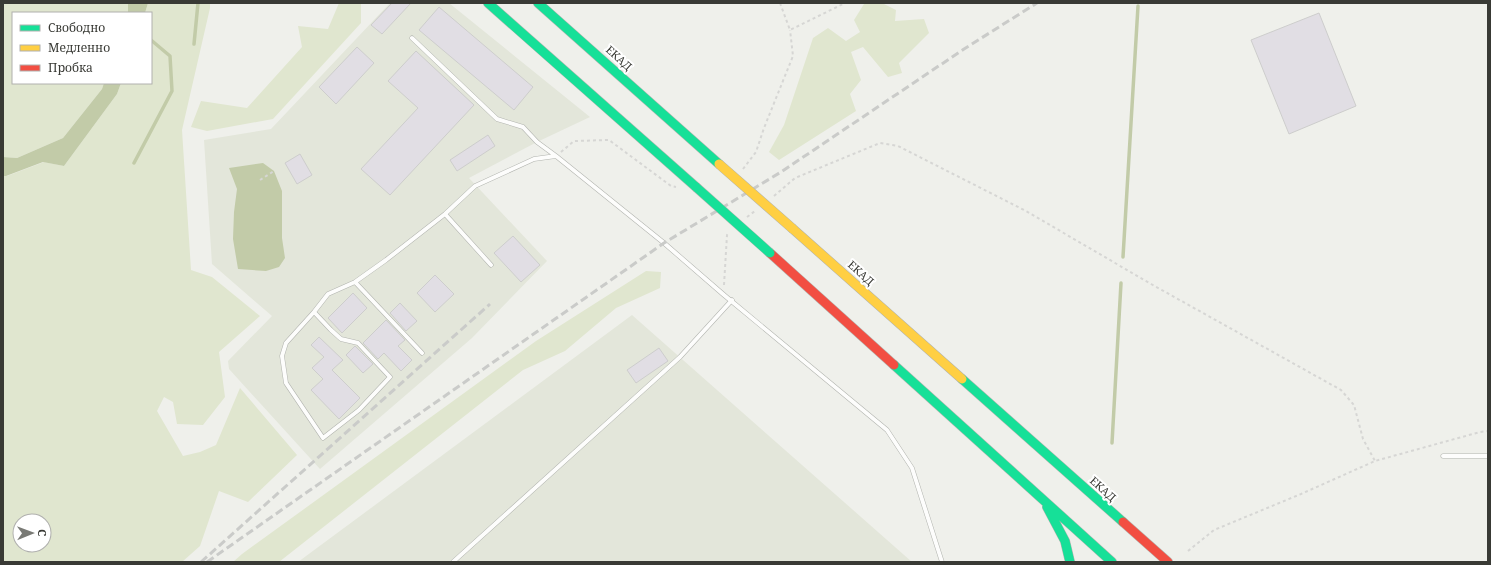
<svg xmlns="http://www.w3.org/2000/svg" width="1491" height="565" font-family="'Noto Serif',serif">
<style>
.built{fill:#e3e6da}
.green{fill:#e0e6cf;fill-rule:evenodd}
.water{fill:#c2cba8}
.lines{fill:none;stroke-linecap:round;stroke-linejoin:round}
.stream{stroke:#c2cba8;stroke-width:3.5}
.building{fill:#e1dee4;stroke:#cdcdcc}
.lane-casing{stroke:#b2b4af;stroke-width:5}
.fast-casing{stroke:#b2b4af;stroke-width:10}
.slow-casing{stroke:#b2b4af;stroke-width:10}
.jam-casing{stroke:#b2b4af;stroke-width:10}
.path{stroke:#d6d6d4;stroke-width:2;stroke-dasharray:3 3;stroke-linecap:butt}
.lane{stroke:#fdfdfc;stroke-width:4}
.fast{stroke:#16e098;stroke-width:9}
.slow{stroke:#ffcf43;stroke-width:9}
.jam{stroke:#f24e42;stroke-width:9}
.rail{stroke:#cacbc9;stroke-width:3;stroke-dasharray:8 4;stroke-linecap:butt}
.fast-bridge-casing{stroke:#b2b4af;stroke-width:10;stroke-linecap:butt}
.slow-bridge-casing{stroke:#b2b4af;stroke-width:10;stroke-linecap:butt}
.fast-bridge{stroke:#16e098;stroke-width:9}
.slow-bridge{stroke:#ffcf43;stroke-width:9}
.labels{text-anchor:middle;stroke-width:4;stroke-linejoin:round;paint-order:stroke}
.street-label{font-size:11px;fill:#393a35;stroke:#fff}
</style>
<rect width="100%" height="100%" fill="#eff0eb"/>
<path class="built" d="M390,3H449L590,117L537,142L469,178L547,261L472,338L320,469L229,369L228,361L272,316L212,264L204,140L271,129Z
M632,315L912,562H298Z"/>
<path class="green" d="M3,3H128V13H13V83H104L102,89L63,138L17,158L3,157Z
M148,3H210V8L182,130L191,270L212,277L260,316L219,352L225,397L203,425L177,424L173,402L164,397L157,411L183,456L200,452L216,445L240,388L297,455L248,502L219,491L200,546L182,562H3V176H7L44,162L64,166L117,94L121,83H151V13H145ZM20,521H44V545H20Z
M339,3H361V23L273,119L207,131L191,127L201,101L247,108L302,47L298,26L328,29Z
M870,3H882L896,10L895,21L924,19L929,33L899,63L902,73L888,77L863,47L851,52L861,80L850,94L856,111L779,160L769,152L784,125L813,38L828,28L846,41L860,32L854,20L864,4Z
M646,271L661,272L660,288L616,308L565,351L523,370L279,562H233L242,554L536,341Z"/>
<path class="water" d="M128,3H148L145,13H128Z
M104,83H121L117,94L64,166L43,162L6,176H3V157L17,158L63,138L102,89Z
M263,163L274,171L282,191V238L285,258L279,267L266,271L238,269L233,239L234,212L237,189L229,168Z"/>
<g class="lines">
<path class="stream" d="M194,44L198,3
M134,163L172,91L170,56L151,40
M1123,257L1138,6
M1112,443L1121,283"/>
</g>
<path class="building" d="M392,3H411L382,34L371,25Z
M439,7L533,87L514,110L419,30Z
M1319,13L1356,106L1289,134L1251,40Z
M357,47L374,63L336,104L319,87Z
M416,51L474,105L390,195L361,169L418,108L388,81Z
M488,135L495,146L457,171L450,160Z
M300,154L312,175L297,184L285,163Z
M513,236L540,265L521,282L494,253Z
M435,275L454,294L435,312L417,293Z
M353,293L367,308L342,333L328,318Z
M400,303L417,321L406,331L390,313Z
M386,320L405,340L398,346L412,360L401,371L384,353L378,359L363,343Z
M319,337L343,360L332,370L360,398L339,419L311,390L323,379L312,368L324,357L311,345Z
M355,346L373,364L363,373L346,355Z
M659,348L668,361L636,383L627,370Z"/>
<g class="lines">
<defs>
<path id="lane" d="M412,38L497,119L523,127L537,142L556,156
M445,214L491,265
M355,282L422,353
M314,312L331,330L341,339L358,343L390,377L359,410L323,438L286,383L282,356L286,343L314,312L328,294L355,282L386,260L445,214L475,186L534,159L556,156L664,243L724,295L887,430L912,468L942,562
M1443,456H1488
M453,562L680,357L732,300"/>
<path id="fast" d="M488,3L696,187
M538,3L719,164
M894,365L1112,562
M962,379L1123,522
M1047,507L1065,541L1070,562"/>
<path id="slow" d="M793,229L962,379"/>
<path id="jam" d="M770,253L894,365
M1123,522L1168,562"/>
</defs>
<use href="#lane" class="lane-casing"/>
<use href="#fast" class="fast-casing"/>
<use href="#slow" class="slow-casing"/>
<use href="#jam" class="jam-casing"/>
<path class="path" d="M780,3L790,30L845,3
M561,152L574,141L609,140L671,186L676,187
M743,169L756,152L764,128L793,56L790,30
M260,180L274,171
M774,196L795,178L880,143L898,146L1026,211L1151,284L1341,390L1354,405L1363,439L1375,461
M747,217L755,211
M724,285L727,235L729,233
M1188,551L1214,530L1301,494L1375,461L1480,432L1488,431"/>
<use href="#lane" class="lane"/>
<use href="#fast" class="fast"/>
<use href="#slow" class="slow"/>
<use href="#jam" class="jam"/>
<path class="rail" d="M201,562L490,304
M207,562L664,243L781,172L964,49L1037,3"/>
<defs>
<path id="fast-bridge" d="M696,187L770,253"/>
<path id="slow-bridge" d="M719,164L793,229"/>
</defs>
<use href="#fast-bridge" class="fast-bridge-casing"/>
<use href="#slow-bridge" class="slow-bridge-casing"/>
<use href="#fast-bridge" class="fast-bridge"/>
<use href="#slow-bridge" class="slow-bridge"/>
</g>
<g class="labels">
<g class="street-label">
<text transform="translate(619 58) rotate(42)" y="4">ЕКАД</text>
<text transform="translate(861 273) rotate(42)" y="4">ЕКАД</text>
<text transform="translate(1103 489) rotate(42)" y="4">ЕКАД</text>
</g>
</g>
<rect width="1491" height="565" fill="none" stroke="#393a35" stroke-width="8"/>
<rect x="12" y="12" width="140" height="72" fill="#ffffff" stroke="#b0b0ae"/>
<rect x="20" y="25" width="20" height="6" fill="#16e098" stroke="#b0b0ae"/>
<text x="48" y="32" font-size="12" fill="#393a35">Свободно</text>
<rect x="20" y="45" width="20" height="6" fill="#ffcf43" stroke="#b0b0ae"/>
<text x="48" y="52" font-size="12" fill="#393a35">Медленно</text>
<rect x="20" y="65" width="20" height="6" fill="#f24e42" stroke="#b0b0ae"/>
<text x="48" y="72" font-size="12" fill="#393a35">Пробка</text>
<g transform="translate(32 533) rotate(89)"><circle r="19" fill="#ffffff" stroke="#b0b0ae"/>
<path d="M0-3L7 15L0 10L-7 15Z" fill="#797a75"/>
<text y="-6" font-size="11" font-weight="bold" text-anchor="middle" fill="#393a35">С</text>
</g>
</svg>
